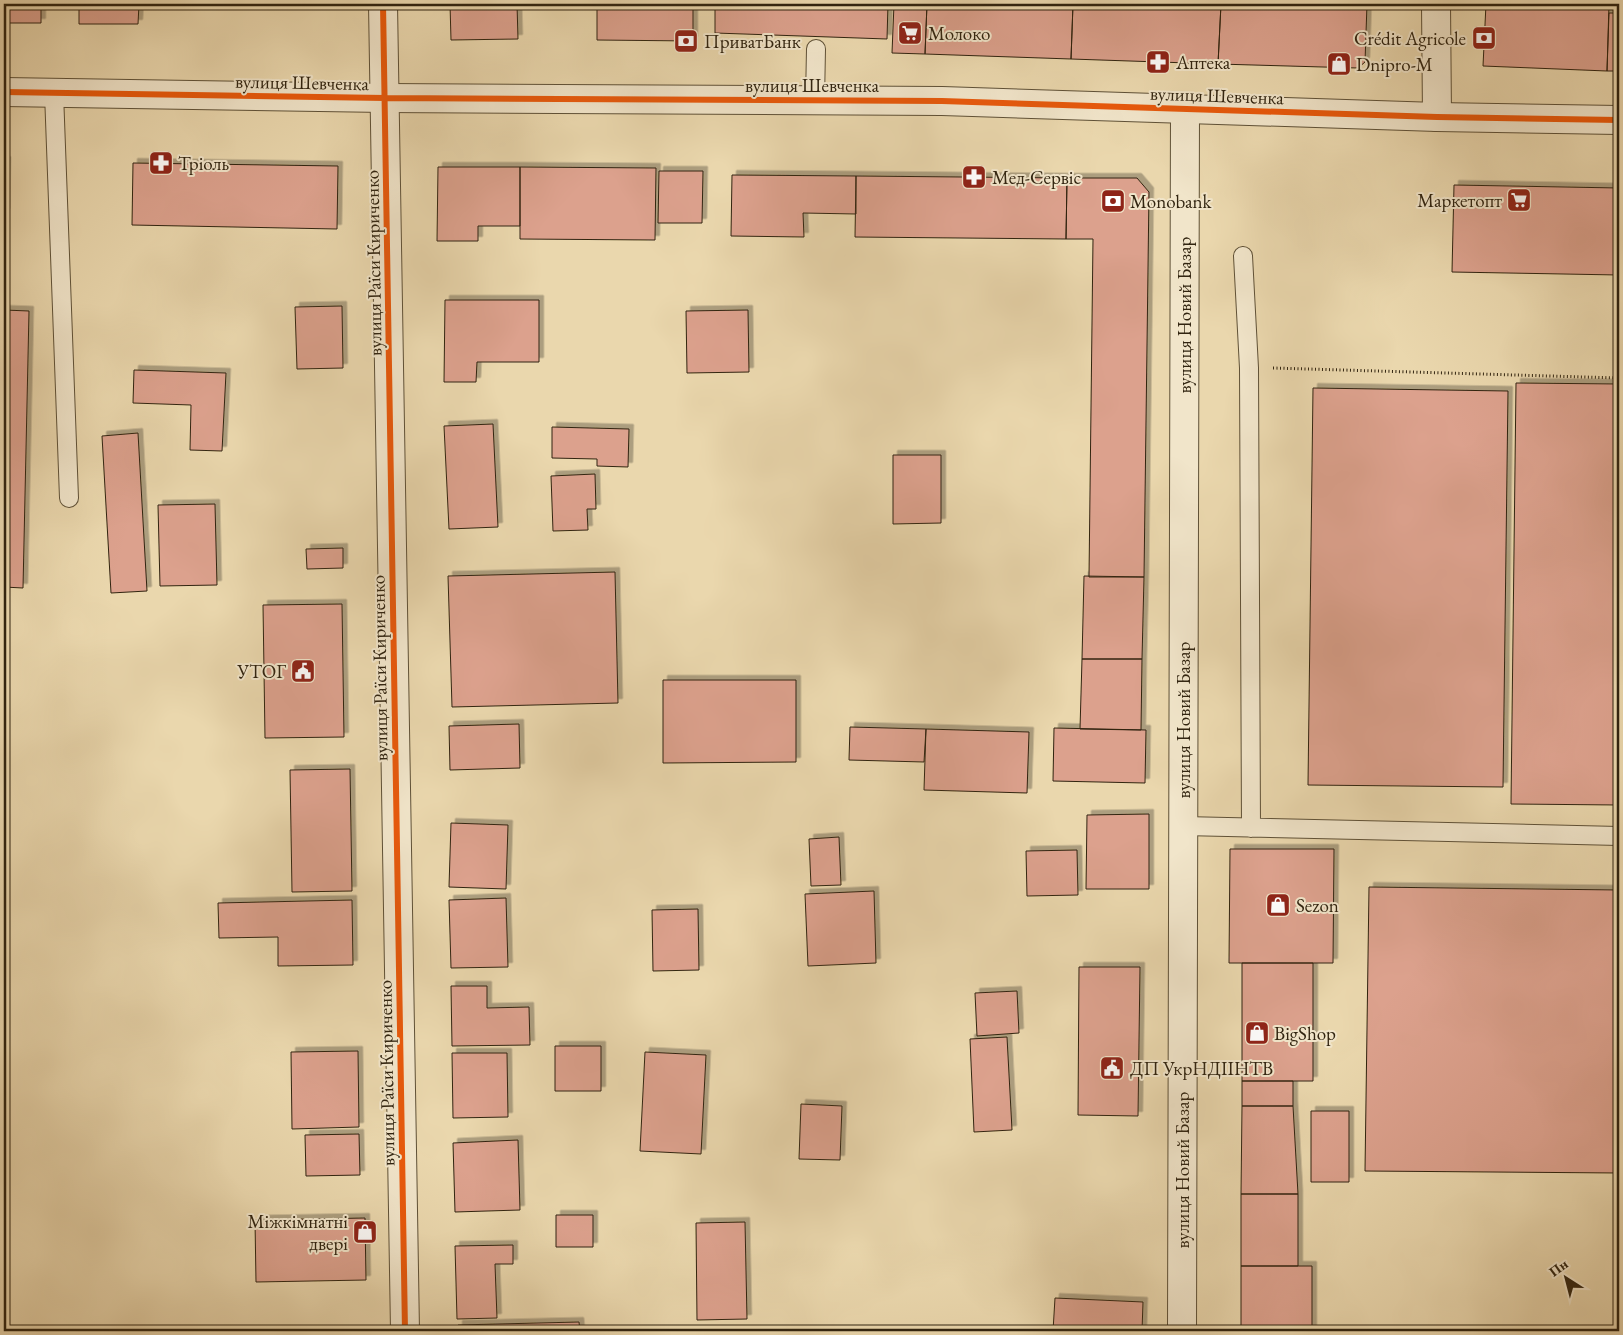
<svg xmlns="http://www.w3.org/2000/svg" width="1623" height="1335" font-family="'EB Garamond',serif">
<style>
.building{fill:#dca18d;stroke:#312410;filter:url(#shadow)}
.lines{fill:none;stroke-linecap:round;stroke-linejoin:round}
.service-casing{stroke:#5f5137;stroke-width:20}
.minor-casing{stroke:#5f5137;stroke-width:30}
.tertiary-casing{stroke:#5f5137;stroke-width:30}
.path{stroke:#312410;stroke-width:3;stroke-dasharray:1 2.5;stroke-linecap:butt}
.service{stroke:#f1e5ca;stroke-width:18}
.minor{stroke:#f1e5ca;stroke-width:28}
.tertiary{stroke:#f1e5ca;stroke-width:28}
.cycleway-casing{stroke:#f1e5ca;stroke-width:9}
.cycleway{stroke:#e8590c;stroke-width:6}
.labels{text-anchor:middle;stroke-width:4;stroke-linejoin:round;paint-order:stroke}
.poi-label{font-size:19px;fill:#312410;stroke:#f1e5ca;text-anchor:start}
.street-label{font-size:19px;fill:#312410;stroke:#f1e5ca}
</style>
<defs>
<filter id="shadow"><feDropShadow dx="4.5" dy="-4.5" stdDeviation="0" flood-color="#0004"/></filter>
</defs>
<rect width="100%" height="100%" fill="#ead7ad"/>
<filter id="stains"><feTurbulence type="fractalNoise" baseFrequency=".004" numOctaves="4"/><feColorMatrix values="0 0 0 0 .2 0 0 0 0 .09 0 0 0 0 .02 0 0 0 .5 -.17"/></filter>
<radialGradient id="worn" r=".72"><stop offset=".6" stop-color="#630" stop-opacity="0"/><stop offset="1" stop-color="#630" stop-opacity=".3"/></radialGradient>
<path class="building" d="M4,4H41V23H4Z
M69,4H139L138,24H79V9H69Z
M450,4H517L518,39L451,40Z
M597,4H693V41L597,40Z
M715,4H888L887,39L715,33Z
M894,4H927L925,54L892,53Z
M927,4H1073L1071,59L925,54Z
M1073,4H1221L1218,64L1071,59Z
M1221,4L1325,7V4H1367L1365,62L1358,68L1218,64Z
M1486,4H1609L1607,71L1483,66Z
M1609,13H1619V71H1607Z
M4,161H6L5,213L4,212Z
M133,163L338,166L337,229L132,225Z
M438,167H520V226H478V241H437Z
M520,167L656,168L655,240L520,239Z
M659,171H703L702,223H658Z
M732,175L856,176V214L803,213L804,237L731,236Z
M856,176L1067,178L1066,239L855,237Z
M1067,178H1137L1149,192L1144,577H1089L1093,239H1066Z
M1454,185L1619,188V275L1452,272Z
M445,300H539V362H477L476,382H444Z
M342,306L343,368L297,369L295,307Z
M4,310L29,311L23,588L4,587Z
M748,310L749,372L687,373L686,311Z
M134,370L226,373L222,451L190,450L191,405L133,403Z
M1516,383L1619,384V805L1511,804Z
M1313,388L1508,391L1503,787L1308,785Z
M493,424L498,527L449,529L444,426Z
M552,427L629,429L628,467L597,466V459L552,458Z
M138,433L147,591L111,593L102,436Z
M893,455H941V523L893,524Z
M595,474L596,509H587L588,530L553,531L551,476Z
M215,504L217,585L160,586L158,505Z
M343,548V568L307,569L306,549Z
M615,572L618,703L452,707L448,576Z
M1084,576L1144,577L1142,659H1082Z
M342,604L344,737L265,738L263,605Z
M1082,659H1142L1141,730L1080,729Z
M663,680H796V762L663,763Z
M519,724L520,768L450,770L449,726Z
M850,727L926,729L924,762L849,760Z
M1054,728L1146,730L1145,783L1053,781Z
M926,729L1029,732L1027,793L924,790Z
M350,769L352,891L292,892L290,770Z
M1149,814V889H1086L1087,815Z
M451,823L508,825L506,889L449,887Z
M839,837L841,885L811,886L809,839Z
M1230,849H1334L1333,963H1229Z
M1077,850L1078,895L1027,896L1026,851Z
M1369,887L1619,890V1173L1365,1171Z
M874,891L876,963L808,966L805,894Z
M506,898L508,967L451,968L449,900Z
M352,900L353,965L278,966V937L219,938L218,903Z
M698,909L699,970L653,971L652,910Z
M1242,963H1313V1081H1242Z
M1079,967H1140L1138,1116L1078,1115Z
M451,986H487V1008L529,1007L530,1045L452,1046Z
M1017,991L1019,1033L977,1036L975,993Z
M1007,1037L1012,1130L974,1132L970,1039Z
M555,1046H601V1091H555Z
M358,1051L359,1127L292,1129L291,1052Z
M645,1052L706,1055L701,1154L640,1151Z
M452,1053H507L508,1117L453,1118Z
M1242,1081H1293V1106H1242Z
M801,1104L842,1106L840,1160L799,1159Z
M1242,1106H1293L1298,1194H1241Z
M1311,1111H1349V1182H1311Z
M359,1134L360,1175L306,1176L305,1135Z
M518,1140L520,1210L455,1212L453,1143Z
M1241,1194H1298V1266H1241Z
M556,1215H593V1247H556Z
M365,1218L366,1280L256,1282L255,1220Z
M745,1222L747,1319L697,1320L696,1223Z
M513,1245V1264H495L497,1318L457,1319L455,1246Z
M1241,1266H1312V1330H1241Z
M1055,1298L1143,1302L1142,1331H1053Z
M579,1322L580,1331H458V1325Z
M1241,1330H1312V1331H1241Z"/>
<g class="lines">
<defs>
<path id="service" d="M54,93L69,498
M815,100L816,49
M1243,256L1249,368L1251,828
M1183,826L1619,836"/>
<path id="minor" d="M383,4L405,1331
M1436,4L1437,117
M1182,1331L1185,109"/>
<path id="tertiary" d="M4,92L385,98L942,101L1437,117L1619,120"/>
</defs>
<use href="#service" class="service-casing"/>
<use href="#minor" class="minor-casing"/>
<use href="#tertiary" class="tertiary-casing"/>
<path class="path" d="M1273,368L1619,378"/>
<use href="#service" class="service"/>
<use href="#minor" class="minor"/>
<use href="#tertiary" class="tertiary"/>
<defs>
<path id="cycleway" d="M383,4L405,1331
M4,92L385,98L942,101L1437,117L1619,120"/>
</defs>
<use href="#cycleway" class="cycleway-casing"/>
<use href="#cycleway" class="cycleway"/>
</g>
<defs>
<symbol id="supermarket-square" viewBox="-11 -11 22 22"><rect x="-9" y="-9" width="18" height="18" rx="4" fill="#8f2418" stroke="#f1e5ca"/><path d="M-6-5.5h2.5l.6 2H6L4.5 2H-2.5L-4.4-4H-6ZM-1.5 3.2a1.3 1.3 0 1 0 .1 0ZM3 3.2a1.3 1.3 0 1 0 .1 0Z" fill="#fff"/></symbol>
<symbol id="bank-square" viewBox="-11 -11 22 22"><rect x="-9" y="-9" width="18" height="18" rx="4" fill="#8f2418" stroke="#f1e5ca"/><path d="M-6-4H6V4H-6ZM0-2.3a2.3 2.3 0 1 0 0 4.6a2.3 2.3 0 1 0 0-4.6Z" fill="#fff"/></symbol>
<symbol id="pharmacy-square" viewBox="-11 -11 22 22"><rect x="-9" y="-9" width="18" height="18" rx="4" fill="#8f2418" stroke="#f1e5ca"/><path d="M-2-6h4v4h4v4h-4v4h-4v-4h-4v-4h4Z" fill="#fff"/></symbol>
<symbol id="shop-square" viewBox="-11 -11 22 22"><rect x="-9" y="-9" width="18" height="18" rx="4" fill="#8f2418" stroke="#f1e5ca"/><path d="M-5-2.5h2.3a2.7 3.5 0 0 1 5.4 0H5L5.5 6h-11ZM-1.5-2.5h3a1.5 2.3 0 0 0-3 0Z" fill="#fff"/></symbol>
<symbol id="civic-square" viewBox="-11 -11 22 22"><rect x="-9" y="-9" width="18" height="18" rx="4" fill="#8f2418" stroke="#f1e5ca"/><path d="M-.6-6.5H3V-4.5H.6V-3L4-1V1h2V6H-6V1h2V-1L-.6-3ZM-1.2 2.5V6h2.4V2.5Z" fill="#fff"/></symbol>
</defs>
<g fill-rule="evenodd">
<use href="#supermarket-square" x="896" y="19" width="28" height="28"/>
<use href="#bank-square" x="1470" y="24" width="28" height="28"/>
<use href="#bank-square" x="672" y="27" width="28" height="28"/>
<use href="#pharmacy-square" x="1144" y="48" width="28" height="28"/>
<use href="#shop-square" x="1325" y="50" width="28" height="28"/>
<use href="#pharmacy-square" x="147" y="149" width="28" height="28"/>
<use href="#pharmacy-square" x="960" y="163" width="28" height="28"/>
<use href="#supermarket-square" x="1505" y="186" width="28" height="28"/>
<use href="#bank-square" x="1099" y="187" width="28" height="28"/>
<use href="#civic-square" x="289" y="657" width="28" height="28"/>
<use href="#shop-square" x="1264" y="891" width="28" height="28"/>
<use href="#shop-square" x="1243" y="1019" width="28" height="28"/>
<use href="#civic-square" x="1098" y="1054" width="28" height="28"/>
<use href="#shop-square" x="351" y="1218" width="28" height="28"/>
</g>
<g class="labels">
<g class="poi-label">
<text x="928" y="40">Молоко</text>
<text x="1466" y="45" text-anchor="end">Crédit Agricole</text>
<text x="704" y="48">ПриватБанк</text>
<text x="1176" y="69">Аптека</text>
<text x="1356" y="71">Dnipro-M</text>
<text x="178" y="170">Тріоль</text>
<text x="992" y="184">Мед-Сервіс</text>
<text x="1502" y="207" text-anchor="end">Маркетопт</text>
<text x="1130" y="208">Monobank</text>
<text x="286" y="678" text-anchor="end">УТОГ</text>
<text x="1296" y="912">Sezon</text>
<text x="1274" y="1040">BigShop</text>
<text x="1130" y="1075">ДП УкрНДІІНТВ</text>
<text x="348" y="1228" text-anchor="end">Міжкімнатні<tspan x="348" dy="22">двері</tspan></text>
</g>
<g class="street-label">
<text transform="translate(302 82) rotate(1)" y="7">вулиця Шевченка</text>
<text x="812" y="92">вулиця Шевченка</text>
<text transform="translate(1217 95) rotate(2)" y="7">вулиця Шевченка</text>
<text transform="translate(373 263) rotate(-91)" y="7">вулиця Раїси Кириченко</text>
<text transform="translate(1184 315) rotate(-90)" y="7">вулиця Новий Базар</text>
<text transform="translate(379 668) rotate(-91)" y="7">вулиця Раїси Кириченко</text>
<text transform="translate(1183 720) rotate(-90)" y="7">вулиця Новий Базар</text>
<text transform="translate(386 1073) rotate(-91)" y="7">вулиця Раїси Кириченко</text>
<text transform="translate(1182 1170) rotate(-90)" y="7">вулиця Новий Базар</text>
</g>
</g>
<rect width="1623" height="1335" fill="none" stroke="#ead7ad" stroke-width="20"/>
<rect x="5" y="5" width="1613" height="1325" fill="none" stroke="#312410" stroke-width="2.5"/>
<rect x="10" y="10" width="1603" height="1315" fill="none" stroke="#312410"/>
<g transform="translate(1566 1278) rotate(324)" stroke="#f1e5ca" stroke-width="4" paint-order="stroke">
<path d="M0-4L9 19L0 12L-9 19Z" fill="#312410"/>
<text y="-8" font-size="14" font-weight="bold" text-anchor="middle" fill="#312410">Пн</text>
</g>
<rect width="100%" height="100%" filter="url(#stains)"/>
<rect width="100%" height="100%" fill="url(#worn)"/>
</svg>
